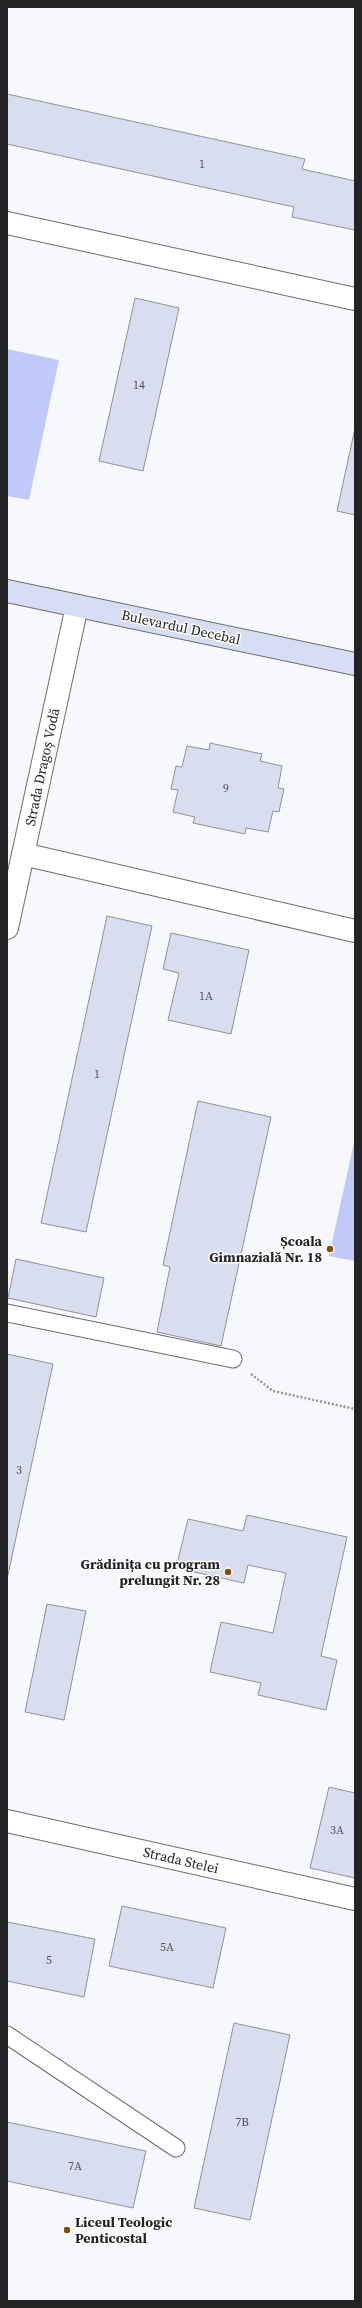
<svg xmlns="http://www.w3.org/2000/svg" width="362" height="2308" font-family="'Source Serif 4',serif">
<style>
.green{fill:#bfcaf8}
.building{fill:#d8ddef;stroke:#919296}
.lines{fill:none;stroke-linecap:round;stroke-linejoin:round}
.service-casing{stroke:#6d6e72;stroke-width:19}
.minor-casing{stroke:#6d6e72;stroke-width:24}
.secondary-casing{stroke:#6d6e72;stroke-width:24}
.path{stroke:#949598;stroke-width:2.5;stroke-dasharray:2 2;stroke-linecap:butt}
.service{stroke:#fff;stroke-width:17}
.minor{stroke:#fff;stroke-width:22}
.secondary{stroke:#d8ddf6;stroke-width:22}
.poi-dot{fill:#864e00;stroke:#fff;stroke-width:1.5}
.labels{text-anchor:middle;stroke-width:3;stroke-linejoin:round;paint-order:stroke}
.number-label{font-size:12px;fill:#505258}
.street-label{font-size:14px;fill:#232325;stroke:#fff}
.poi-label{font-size:14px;font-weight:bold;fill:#232325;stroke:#fff;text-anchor:end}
</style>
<rect width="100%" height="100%" fill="#f6f8fc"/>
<path class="green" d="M7,349L59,360L29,500L7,496Z
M355,1138V1261L329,1256Z"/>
<path class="building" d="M7,94L305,159L302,169L355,181V230L292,217L294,207L7,144Z
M135,298L179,308L143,471L99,461Z
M355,428V515L337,511Z
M210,743L262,754L260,761L282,766L278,788L284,789L279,812L273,811L268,832L246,828L245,834L193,823L195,817L173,812L178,790L171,789L176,766L182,767L187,746L209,750Z
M107,916L152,926L86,1232L41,1223Z
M171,933L249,950L231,1034L168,1020L179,973L163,969Z
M198,1101L271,1117L221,1346L157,1332L170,1267L163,1265Z
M16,1259L104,1278L96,1317L8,1298Z
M7,1354L53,1364L8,1575H7Z
M247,1515L347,1537L321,1656L337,1660L326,1710L258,1695L261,1683L210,1672L221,1622L273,1633L286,1573L248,1565L244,1583L176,1568L188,1519L243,1531Z
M47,1604L86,1611L64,1720L25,1712Z
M329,1787L355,1793V1878L310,1868Z
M122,1906L226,1928L213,1988L109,1966Z
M7,1922L95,1939L84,1997L7,1981Z
M234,2023L290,2035L250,2220L194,2208Z
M7,2122L146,2151L133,2208L7,2181Z"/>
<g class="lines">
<defs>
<path id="service" d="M7,1313L233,1359
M7,2035L176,2148"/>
<path id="minor" d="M7,223L355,299
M23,854L355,931
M7,928L77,606
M7,1821L355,1899"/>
<path id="secondary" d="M7,591L355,664"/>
</defs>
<use href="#service" class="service-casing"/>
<use href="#minor" class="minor-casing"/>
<use href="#secondary" class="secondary-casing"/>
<path class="path" d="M251,1374L273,1391L355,1409"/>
<use href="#service" class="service"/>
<use href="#minor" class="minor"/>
<use href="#secondary" class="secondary"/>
</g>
<g class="poi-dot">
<circle cx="330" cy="1249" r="4"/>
<circle cx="228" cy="1572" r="4"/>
<circle cx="67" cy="2230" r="4"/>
</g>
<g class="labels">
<g class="number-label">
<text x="202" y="168">1</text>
<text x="139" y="389">14</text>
<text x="226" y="792">9</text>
<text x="206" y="1000">1A</text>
<text x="97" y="1078">1</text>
<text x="19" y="1474">3</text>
<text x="337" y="1834">3A</text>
<text x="167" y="1951">5A</text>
<text x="49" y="1964">5</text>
<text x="242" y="2126">7B</text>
<text x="75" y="2170">7A</text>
</g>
<g class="street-label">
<text transform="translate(181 627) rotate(12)" y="5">Bulevardul Decebal</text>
<text transform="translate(42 767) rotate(-78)" y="5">Strada Dragoș Vodă</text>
<text transform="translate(181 1860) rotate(13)" y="5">Strada Stelei</text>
</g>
<g class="poi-label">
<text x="322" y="1246">Școala<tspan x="322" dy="16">Gimnazială Nr. 18</tspan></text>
<text x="220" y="1569">Grădinița cu program<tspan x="220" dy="16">prelungit Nr. 28</tspan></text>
<text x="75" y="2227" text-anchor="start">Liceul Teologic<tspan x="75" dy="16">Penticostal</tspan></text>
</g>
</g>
<rect width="362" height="2308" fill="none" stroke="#232325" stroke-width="16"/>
</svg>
